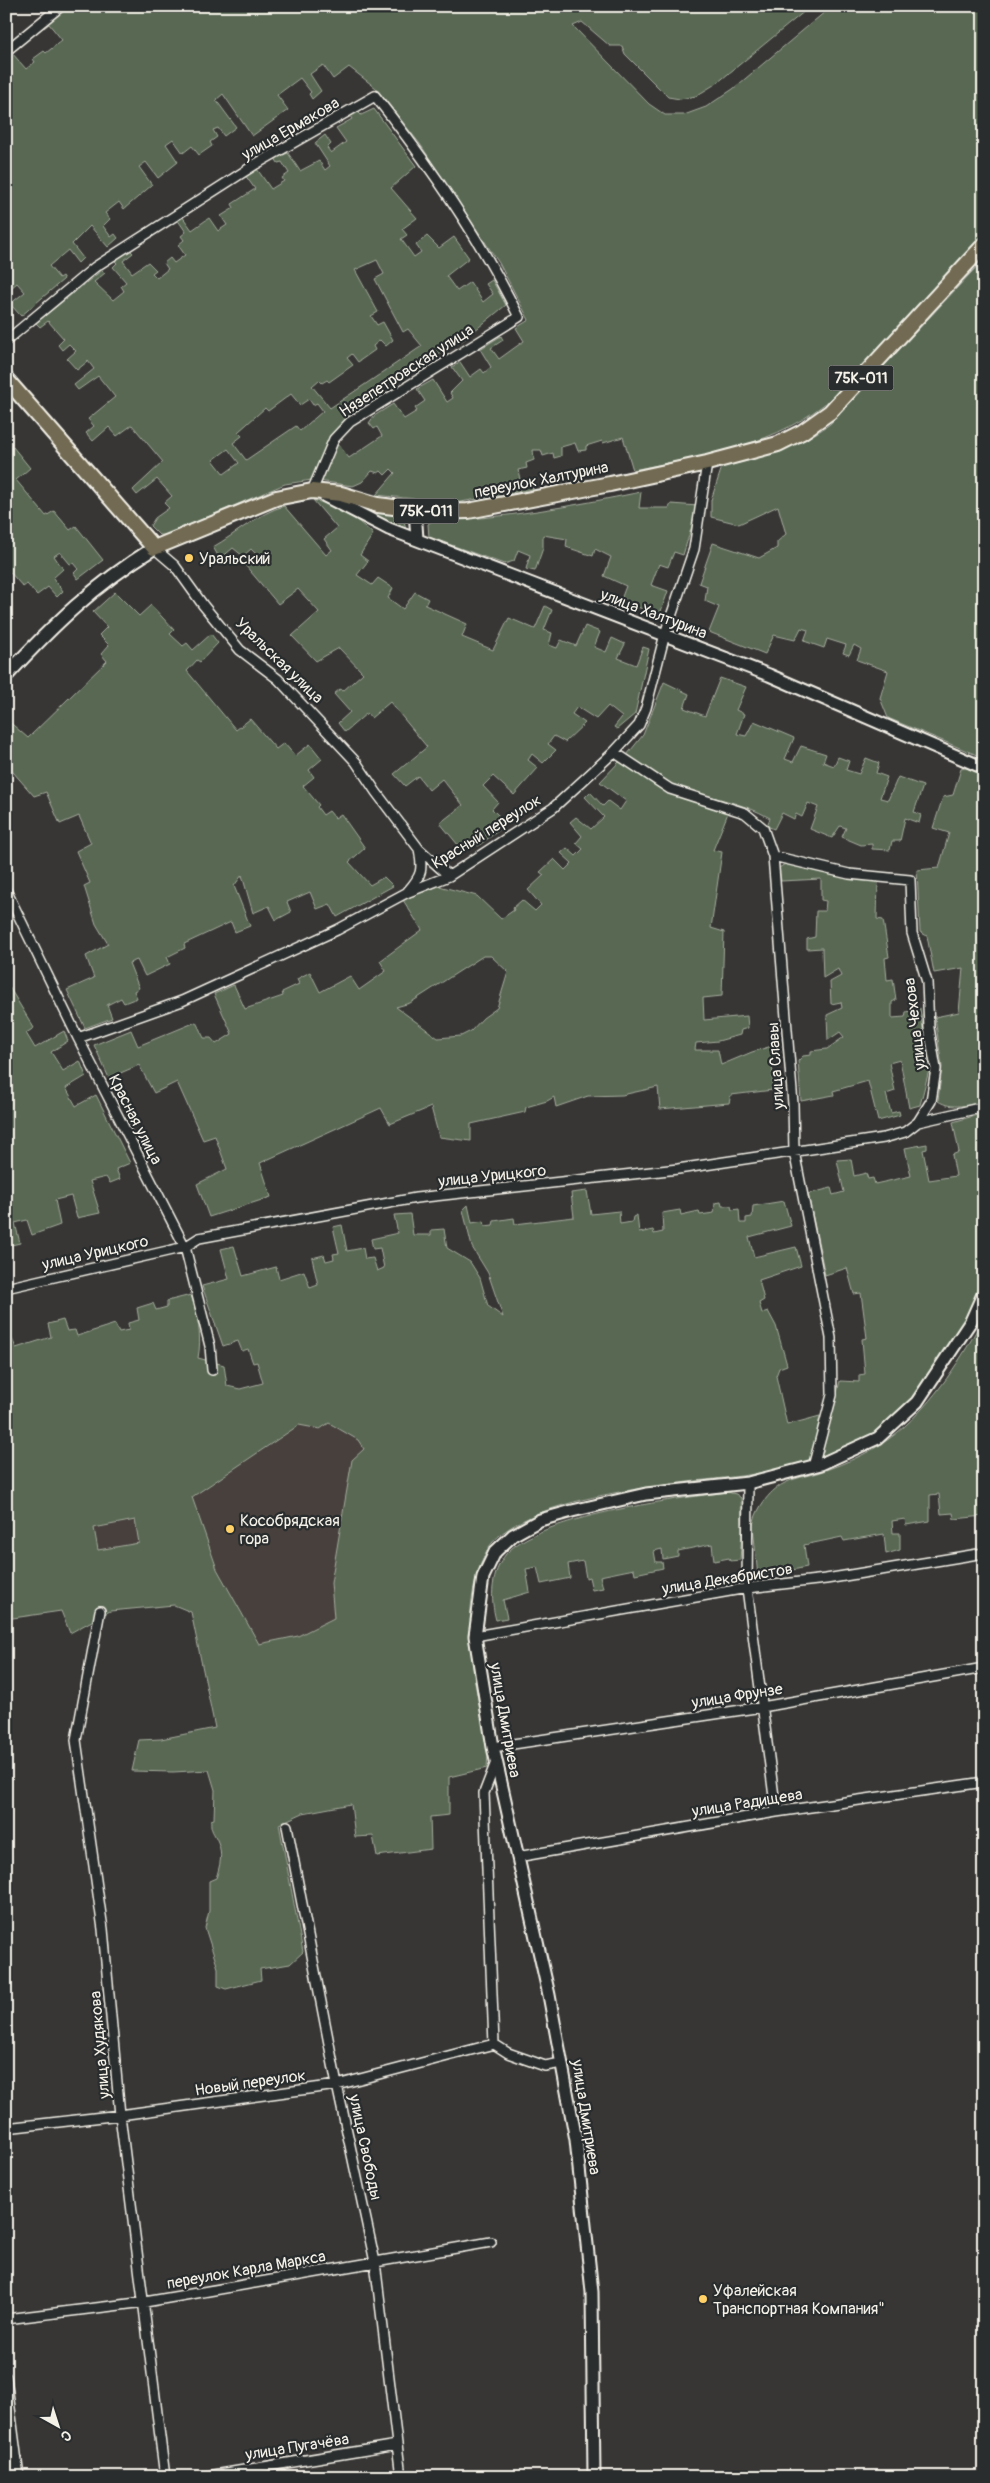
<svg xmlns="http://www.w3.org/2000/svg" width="990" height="2483" font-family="Pangolin,sans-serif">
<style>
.built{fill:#47413e}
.green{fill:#586852;stroke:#a6ac9d;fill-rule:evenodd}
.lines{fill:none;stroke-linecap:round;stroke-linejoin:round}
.minor-casing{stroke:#f4f1e8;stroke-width:12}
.tertiary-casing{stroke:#f4f1e8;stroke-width:15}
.secondary-casing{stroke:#f4f1e8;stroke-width:16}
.primary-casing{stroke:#f4f1e8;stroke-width:18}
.minor{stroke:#2a2d2e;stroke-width:9}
.tertiary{stroke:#2a2d2e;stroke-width:11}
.secondary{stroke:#2a2d2e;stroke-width:12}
.primary{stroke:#726b52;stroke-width:14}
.poi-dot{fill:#ffd166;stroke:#2a2d2e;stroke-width:2}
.labels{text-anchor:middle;stroke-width:4.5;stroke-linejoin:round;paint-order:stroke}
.shield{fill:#2a2d2e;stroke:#b7b6b0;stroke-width:1}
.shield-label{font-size:15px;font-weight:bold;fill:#f4f1e8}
.street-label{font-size:16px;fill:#f4f1e8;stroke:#2a2d2e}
.poi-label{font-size:16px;fill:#f4f1e8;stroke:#2a2d2e;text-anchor:start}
</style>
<rect width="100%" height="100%" fill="#373635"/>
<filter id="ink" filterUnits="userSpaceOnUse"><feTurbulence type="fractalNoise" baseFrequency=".02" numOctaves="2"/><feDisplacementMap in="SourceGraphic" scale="10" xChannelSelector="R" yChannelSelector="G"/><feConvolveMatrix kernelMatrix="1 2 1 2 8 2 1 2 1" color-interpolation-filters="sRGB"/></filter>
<g filter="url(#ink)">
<path class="built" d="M329,1423L358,1440L364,1449L352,1460L331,1583L334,1618L298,1636L259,1644L217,1569L192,1497L299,1425L320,1429Z
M135,1519L139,1543L98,1551L94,1528Z"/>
<path class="green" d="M67,6H90L94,10L99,6H811L717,83L696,96L680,99L668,97L625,54L622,46H610L582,22L573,26L649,104L665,115H684L706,107L733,89L832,6H984V233L835,395C778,447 706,455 633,470L623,437L603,443L602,441L586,446V450L578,451L575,443L561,447V456L554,458L553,453L543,456L541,450H533L534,460L526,463L527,468L518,470L521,484L531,483L533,489L455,503L376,495L395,473L391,469L385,475L381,471L378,473L372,471L362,482L353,486L312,480L285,484L165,535H159L150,526L155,518L169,508L164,503L172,496L157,479L137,495L133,490L163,462L132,425L117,436L109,427L93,441L86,433L94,426L88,419L115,397L98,376L78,390L74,385L94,369L88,361L77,370L67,359L76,351L69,344L62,350L58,345L64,339L48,321L40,327L36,323L102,270L105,273L94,282L113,300L124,291L121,286L126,282L113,267L117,263L114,260L128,248L133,253L123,261L132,273L148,262L156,270L152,273L157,278L168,269L164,263L170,258L174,263L185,255L178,245L184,240L181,236L186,232L177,219L182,216L192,230L209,218L218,231L227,225L221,216L234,208L232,204L255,189L245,175L257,169L271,189L284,181L282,178L289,173L282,162L278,163L275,158L288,153L300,171L319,161L325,170L330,166L315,143L325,135L331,144L327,148L331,153L346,142L336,128L352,119L350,116L358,112L361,115L374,109L416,166L391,188L417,218L402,229L407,235L401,239L414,257L421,252L416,245L427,236L439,248L454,237L469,258L446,276L457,291L470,282L483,302L493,294L486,284L492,280L506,305L463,340L415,367L347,417L326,444L321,459L330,465V457L338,444L349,458L382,436L377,427L374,429L369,423L374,416L393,404L404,419L417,411L415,408L425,401L417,389L433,380L447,402L453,398L450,393L462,381L452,367L460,362L470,377L481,369L484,373L491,367L480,349L501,336L503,340L491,348L499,359L524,341L516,328L529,320L499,263L420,144L376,88L349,67L333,79L323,65L310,74L321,91L312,99L309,94L311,92L300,78L277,95L288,110L252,136L223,94L216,100L236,127L224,136L218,128L213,130L217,137L210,142L212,146L199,155L192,146L183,153L173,139L166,144L178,162L158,178L146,162L139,167L152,185L124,209L119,202L105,213L110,219L103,226L111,237L115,234L118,238L108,247L90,226L72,244L83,258L78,263L68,250L49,266L59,278L62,276L64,279L21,316L10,304L25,292L17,283L6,292V90L8,88L6,85V58L12,53L26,69L35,62L33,59L44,51L46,53L62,40L49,24L44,28L42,26ZM377,260L384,274L375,279L403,332L408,329L422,346L330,408L312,386L319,380L322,383L327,380L329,382L353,365L347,358L352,354L358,362L375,350L373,346L380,340L386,346L393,340L383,322L377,325L371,316L378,312L355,270ZM291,394L300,405L309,399L313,405L317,403L323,411L300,431L296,426L246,460L233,443L242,436L238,432L265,408L268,411ZM228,449L239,463L224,474L213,460Z
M984,259V758L888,718L880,698L888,671L857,660L861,649L854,645L849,655L843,653L846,645L827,639L824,648L804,641L808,630L801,628L795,640L774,635L765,654L709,632L719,607L705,601L707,586L699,583L713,543L759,558L777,548V542L786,534L778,506L739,524L711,517V500L722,467C762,458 797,448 830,424Z
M13,447L30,468L16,480L46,516L54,511L70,530L76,526L103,560L78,579L74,573L78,569L73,563L70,564L60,552L54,556L63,569L53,578L63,591L57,597L48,587L37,595L27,584L23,587L10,572L6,574V452Z
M641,492L639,508H669L671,504L698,506L683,555L674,552L668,567L659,564L651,585L668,591L660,614L620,602L626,586L604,576L611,557L595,549L593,556L566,547L567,539L543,535V548L535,571L526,569L530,555L518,550L514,561L504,564L429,537L428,524L432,521C503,519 572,506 641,492Z
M313,500C337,506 355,517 373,534L360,555L368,561L357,575L372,585L378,578L393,588L388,598L403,609L415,592L428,599L425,605L467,624L462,637L493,650L509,618L535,629L545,606L552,610L544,630L552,633L549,645L557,648L561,640L576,646L585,626L600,632L594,647L606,652L612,638L625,644L618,658L636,665L643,647L649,649L635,714L617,729L614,727L622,717L608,706L596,719L577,707L572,714L585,723L565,742L554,736L548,744L556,750L543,763L532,754L528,760L538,768L514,795L493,776L483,786L498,802L492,809L507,824L478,846L475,842L463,851L440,823L463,805L442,779L429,790L418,776L405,786L394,774L427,747L390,702L371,718L367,713L345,732L338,723L350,712L334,694L340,689L343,691L363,673L339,648L316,661L292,636L319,612L298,589L278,604L245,565L257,555L251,549L243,556L233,548L220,559L213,547C236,534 259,513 284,506L326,555L332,550L324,539L337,528Z
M354,505L403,515L406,530L384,521Z
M115,592L139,616L151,605L174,630L170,634L183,646L187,643L193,650L211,634L218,643L200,662L197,660L187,671L236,730L250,719L276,749L284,743L295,756L310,744L322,759L309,770L314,777L303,786L319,805L317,807L323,815L329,811L335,818L341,814L365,848L349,862L370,885L384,877L393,886L337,917L330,904L317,909L310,892L287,902L291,912L276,920L269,906L253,913L242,875L234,886L250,926L235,932L231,922L184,944L185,948L167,957L170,964L145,976L137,960L129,963L139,988L134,991L137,998L124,1003L121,998L107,1005L112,1018L85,1028L67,990L94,978L86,956L108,944L96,924L84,886L90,883L76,851L91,843L79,816L60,824L46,792L34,796L6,764V719L28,738L107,661L101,654L109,645L99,635L107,627L93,612Z
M720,678L746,687L736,710L744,714L737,734L746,736L754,721L794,738L785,759L793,762L801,746L826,754L823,762L834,766L838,757L849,761L846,770L859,774L866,758L879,763L876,773L887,777L880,798L888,800L898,777L923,786L914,812L921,815L919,823L905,818L900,841H892L890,850L872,849V844L861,845L842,837L846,828L840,826L832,838L810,829L818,807L808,803L802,817L796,814L794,819L782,813L774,829L767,826L770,818C742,802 711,798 681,788C661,781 644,767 627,755L643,735L664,682L689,694L684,708L705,716Z
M620,761L667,792L728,813L713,850L722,852L711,928L724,932L722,996L703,998L704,1020L747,1016L748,1028L741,1030L740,1035L718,1041L696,1043L695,1050H718L721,1065L752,1052L772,1046L773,1090L731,1095L729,1103L660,1109L658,1087L622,1095L588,1096L556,1107L554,1097L547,1101L526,1107L525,1112L471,1124V1141L439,1137L431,1107L390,1124L381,1108L260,1163L271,1197L209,1217L197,1184L227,1169L215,1136L203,1140L177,1082L154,1093L139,1065L109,1078L94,1045L131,1030L138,1046L196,1022L204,1038H211L216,1044L232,1034L214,994L234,985L245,1009L283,996L282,992L299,984L297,979L310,972L320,992L350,976L359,990L386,971L380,961L422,930L403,900L439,886L477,896L501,919L514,910L513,908L522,900L535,911L541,905L528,890L544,875L540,872L554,859L565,870L572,863L561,853L567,848L576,856L583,849L576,843L582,836L570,822L576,817L591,829L604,817L585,797L590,792L603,806L608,801L620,810L626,801L600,782ZM483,956H491L508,972L497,1008L483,1018L471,1031L461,1036L438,1038L396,1007L410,1003Z
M966,768L984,775V1101C968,1105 952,1110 938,1101L942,1067L935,1017L959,1012L963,968L934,973L927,936L920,932L917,870L939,868L949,833L933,828L943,797L953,795L961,769Z
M785,864L836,876L878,881L877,919L883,920L889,957L885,958L887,980L893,979L896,1000L892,1002V1018L905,1017L906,1012L920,1008L929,1070L920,1105L909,1108L900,1060L889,1063L895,1091L886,1094L891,1113L899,1111L900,1115L878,1121L868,1081L833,1091L834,1095L801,1101L798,1061L803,1056L811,1055V1051L827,1049L844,1037L840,1032L828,1040L827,1015L842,1008L841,1002L831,1004L830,982L841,976L838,969L823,978L822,948L807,949V939L815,937L816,911H825L826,901L821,900V879L781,881L779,868Z
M6,982L34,1028L26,1033L35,1048L64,1031L68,1041L51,1052L63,1071L80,1061L86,1076L66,1088L76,1106L96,1095L130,1163L116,1169L120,1179L110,1183L106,1177L90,1181L100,1213L77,1218L71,1196L55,1200L60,1225L32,1235L27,1220L15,1223L20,1243L7,1246Z
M984,1113V1280L969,1315L912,1397L893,1418L876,1432L821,1457L840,1381L859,1382V1375L865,1374L862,1339L867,1338L861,1293L854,1294L847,1268L825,1275L808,1194L831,1188L833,1195L844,1192L837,1160L851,1159L854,1176L866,1173L868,1179L873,1178L875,1184L911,1176L905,1148L927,1144V1149L923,1150L929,1180L956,1176L952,1155L959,1152L953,1122Z
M587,1191L591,1214L619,1211L620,1224L632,1222L633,1217L637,1215L639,1233L653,1230L654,1234L663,1232L662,1213L680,1210L681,1215L699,1211L700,1215L714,1213L715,1203L721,1202L722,1206H731L732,1210L739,1209L740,1223H746V1218L752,1217L753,1206L784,1201L791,1226L749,1237L754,1257L796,1247L801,1266L759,1280L764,1300L759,1303L762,1313L768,1311L776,1326L787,1365L779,1368L776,1376L787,1425L820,1416L812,1460C788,1466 765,1473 741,1476C683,1483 515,1495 486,1552C455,1615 477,1689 488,1753L487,1768L449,1777V1815L430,1817L431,1849L377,1856L373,1836L355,1837L351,1804L303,1813L279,1824L303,1952L290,1964L260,1969L261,1980L226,1989L218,1986V1968L205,1928L209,1911V1881L216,1878C220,1866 223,1854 218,1842C214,1832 210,1831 211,1820L214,1819L215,1790L209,1770L173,1772L132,1771L139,1740L161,1739L215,1728L191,1612L174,1605L110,1611L70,1633L61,1611L6,1619V1333L9,1332L16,1348L51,1337L48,1324L63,1320L67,1331L75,1330L77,1336L115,1324L119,1332L129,1330L128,1323L139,1320L137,1308L153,1303L156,1310L167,1307V1301L191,1295C198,1315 202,1337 198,1358L224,1365L227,1386L240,1389L263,1383L257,1362L253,1363L248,1349L242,1351L238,1341L223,1346L202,1286L229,1279L221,1249L234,1246L243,1276L276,1267L279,1279L304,1271L310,1288L318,1285L312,1258L324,1255L326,1261L334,1259L333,1254L339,1253L333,1227L342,1225L347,1251L363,1248L365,1259L373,1258L377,1271L384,1268L380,1248L373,1249L371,1239L398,1233L394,1215L410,1214L413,1235H431V1230L444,1229L447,1248L470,1262L480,1278L488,1306L503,1317L488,1273L472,1247L463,1210L468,1205L472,1223L484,1221L485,1226L493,1225L494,1221L514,1218L515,1224L574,1217L571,1193ZM329,1423L358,1440L364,1449L352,1460L331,1583L334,1618L298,1636L259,1644L217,1569L192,1497L299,1425L320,1429ZM135,1520L139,1543L98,1550L94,1528Z
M984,1316V1516L954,1519L953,1513L941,1514L939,1494L930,1495V1521L906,1525L905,1519L892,1521L893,1533H900V1550L886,1554L884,1534L844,1541L842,1537L804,1545L807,1567L758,1577L753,1526C755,1511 769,1491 783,1484C793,1478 808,1476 820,1472C847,1463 875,1451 898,1432C934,1402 963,1358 984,1316Z
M727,1492L736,1494L741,1498L742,1531L740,1560L730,1561L729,1558L714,1561L712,1544L678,1551V1556L663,1559L662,1549L654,1551L656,1562H662L663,1568L635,1574L634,1569L600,1576L603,1588L592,1590L589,1577L586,1578L583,1561L568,1564L570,1578L541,1584L537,1567L526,1569L530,1592L503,1600L507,1618L496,1620C490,1598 491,1573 506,1554C538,1516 676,1499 727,1492Z"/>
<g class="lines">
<defs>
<path id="minor" d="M6,51L61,6
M6,341L95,267L256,164L375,96C430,165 480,238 519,317L350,422L334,439L312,491
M154,548L175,566L203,605L240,650L278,679L356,762L376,792L419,849L449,876
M614,752L670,789L745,813L763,828L773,856L793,1104L794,1151L831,1338L832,1395L813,1467
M773,856L849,874L910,880L912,933L927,982L929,1028L936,1069L931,1101L918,1122
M6,890L78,1038L185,1247L210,1346L212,1370
M408,891C422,875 423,870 419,849
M78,1038L182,1001L337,930L406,893L449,876L553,808L614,752L639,725L646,708L665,634L694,549L707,463
M6,1288L185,1247L199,1238L416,1198L678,1169L884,1138L905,1132L918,1122L984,1107
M748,1483L747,1588L776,1812
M100,1611L76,1740L103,1929L120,2115L165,2477
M475,1636L747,1588L826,1579L984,1553
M493,1747L762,1707L984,1668
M287,1826L337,2085L375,2262L401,2477
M517,1857L776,1812L984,1782
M494,2044L484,1793L496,1762
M6,2128L120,2115L337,2085L494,2044L508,2053L545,2066L562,2063
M6,2319L145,2302L491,2242
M6,2377L19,2477
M202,2477L397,2445"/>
<path id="tertiary" d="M325,496L389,529L769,675L984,768
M415,510L417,539
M594,2477L592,2292L576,2140L549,1995L493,1747L475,1636L483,1577L495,1552L513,1535L540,1520L572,1511L646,1494L748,1483L821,1464L878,1438L917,1402L971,1321L984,1292"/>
<path id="secondary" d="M6,676C54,624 93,586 154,548"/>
<path id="primary" d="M6,379L154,548L276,498L312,491L341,494L378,505L433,512L468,511L610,484L707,463L778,444L802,432L830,412L984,245"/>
</defs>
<use href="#minor" class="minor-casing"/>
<use href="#tertiary" class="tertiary-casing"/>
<use href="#secondary" class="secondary-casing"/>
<use href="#primary" class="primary-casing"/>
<use href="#minor" class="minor"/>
<use href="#tertiary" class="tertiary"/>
<use href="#secondary" class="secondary"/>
<use href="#primary" class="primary"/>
</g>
</g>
<g class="poi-dot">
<circle cx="189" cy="558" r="5"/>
<circle cx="230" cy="1529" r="5"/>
<circle cx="703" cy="2299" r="5"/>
</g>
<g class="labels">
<g class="shield">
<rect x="828.5" y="365.5" width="65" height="25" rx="4"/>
<rect x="393.5" y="498.5" width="65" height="25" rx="4"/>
</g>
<g class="shield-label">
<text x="861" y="383">75К-011</text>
<text x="426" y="516">75К-011</text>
</g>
<g class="street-label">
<text transform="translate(290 128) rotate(-30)" y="6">улица Ермакова</text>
<text transform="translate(406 370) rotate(-33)" y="6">Нязепетровская улица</text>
<text transform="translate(541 479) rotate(-11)" y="6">переулок Халтурина</text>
<text transform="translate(654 613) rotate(21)" y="6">улица Халтурина</text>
<text transform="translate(280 660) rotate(44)" y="6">Уральская улица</text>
<text transform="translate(486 831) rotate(-32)" y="6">Красный переулок</text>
<text transform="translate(914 1024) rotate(-97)" y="6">улица Чехова</text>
<text transform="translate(775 1066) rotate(-94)" y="6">улица Славы</text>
<text transform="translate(136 1119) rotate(63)" y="6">Красная улица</text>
<text transform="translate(492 1175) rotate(-6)" y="6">улица Урицкого</text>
<text transform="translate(95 1252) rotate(-13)" y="6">улица Урицкого</text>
<text transform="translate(727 1578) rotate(-9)" y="6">улица Декабристов</text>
<text transform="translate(737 1695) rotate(-9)" y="6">улица Фрунзе</text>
<text transform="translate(506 1720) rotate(80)" y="6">улица Дмитриева</text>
<text transform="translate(747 1802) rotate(-9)" y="6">улица Радищева</text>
<text transform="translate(99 2045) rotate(-95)" y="6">улица Худякова</text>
<text transform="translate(250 2082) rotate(-8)" y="6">Новый переулок</text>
<text transform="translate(587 2117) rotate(81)" y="6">улица Дмитриева</text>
<text transform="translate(366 2147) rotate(78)" y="6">улица Свободы</text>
<text transform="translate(246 2269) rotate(-10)" y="6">переулок Карла Маркса</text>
<text transform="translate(297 2446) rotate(-9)" y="6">улица Пугачёва</text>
</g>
<g class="poi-label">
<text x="199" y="564">Уральский</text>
<text x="240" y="1526">Кособрядская<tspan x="240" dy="18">гора</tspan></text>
<text x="713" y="2296">Уфалейская<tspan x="713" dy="18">Транспортная Компания"</tspan></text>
</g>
</g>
<rect width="990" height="2483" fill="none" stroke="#2a2d2e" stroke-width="25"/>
<rect x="12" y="12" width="965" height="2458" fill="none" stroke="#f4f1e8" stroke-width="2" filter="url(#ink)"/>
<g transform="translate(58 2426) rotate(141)" stroke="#2a2d2e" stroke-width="4" paint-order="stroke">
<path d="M0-4L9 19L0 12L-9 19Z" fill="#f4f1e8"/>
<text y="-8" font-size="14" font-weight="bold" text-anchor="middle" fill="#f4f1e8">С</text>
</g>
</svg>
